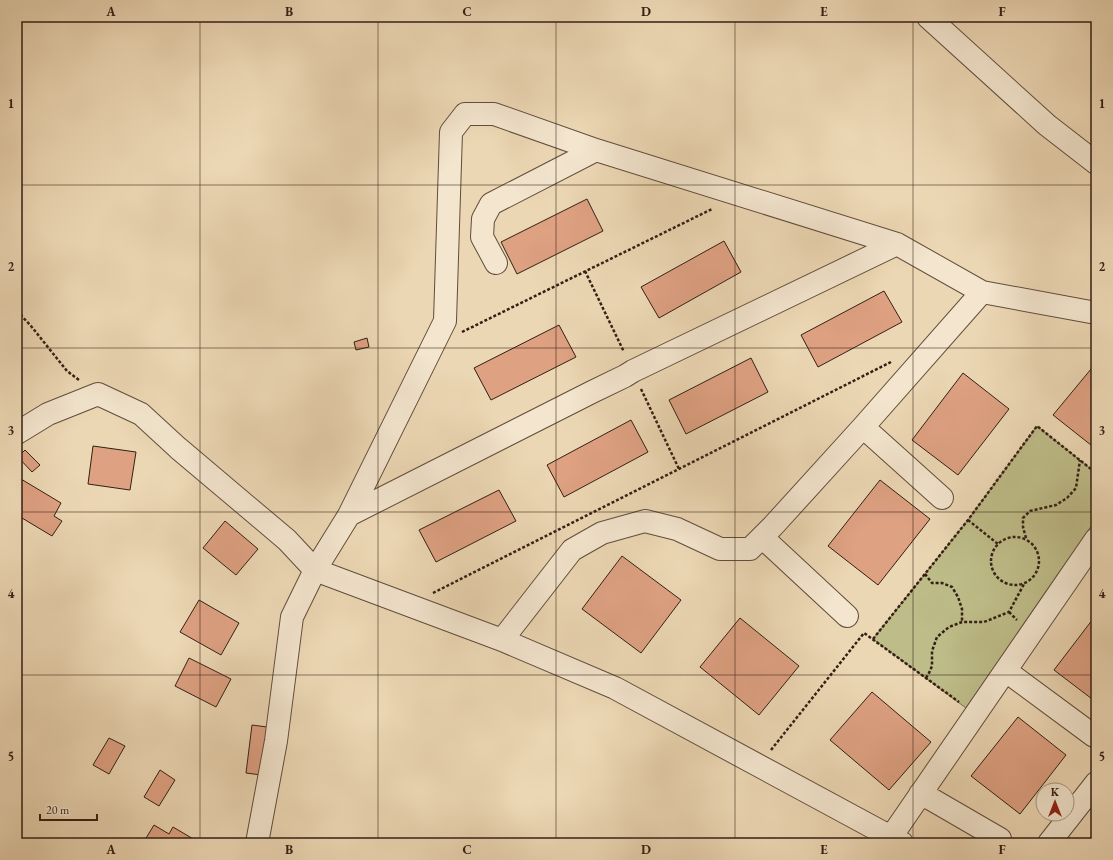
<svg xmlns="http://www.w3.org/2000/svg" width="1113" height="860" font-family="'EB Garamond',serif">
<style>
.green{fill:#bebd89;stroke:#786e4e}
.building{fill:#dea182;stroke:#331f13}
.lines{fill:none;stroke-linecap:round;stroke-linejoin:round}
.minor-casing{stroke:#614d3b;stroke-width:24}
.path{stroke:#331f13;stroke-width:2.5;stroke-dasharray:3 2;stroke-linecap:butt}
.minor{stroke:#f3e5ce;stroke-width:22}
.grid{fill:none;stroke:#331f13;stroke-width:1;stroke-opacity:0.55}
.neatline{fill:none;stroke:#331f13;stroke-width:1.5}
.grid-label{font-size:13px;text-anchor:middle;font-weight:bold;fill:#331f13}
</style>
<rect width="100%" height="100%" fill="#ecd7b4"/>
<filter id="stains"><feTurbulence type="fractalNoise" baseFrequency=".005" numOctaves="4"/><feColorMatrix values="0 0 0 0 .2 0 0 0 0 .09 0 0 0 0 .02 0 0 0 .5 -.17"/></filter>
<radialGradient id="worn" r=".72"><stop offset=".6" stop-color="#630" stop-opacity="0"/><stop offset="1" stop-color="#630" stop-opacity=".3"/></radialGradient>
<path class="green" d="M1037,426L1096,473V519L966,708L873,639L968,520Z"/>
<path class="building" d="M587,199L603,231L517,274L501,242Z
M724,241L741,272L659,318L641,287Z
M884,291L902,322L818,367L801,335Z
M559,325L576,357L491,400L474,368Z
M367,338L369,347L356,350L354,342Z
M751,358L768,392L686,434L669,400Z
M1096,363V449L1053,415Z
M963,373L1009,409L958,475L912,440Z
M631,420L648,452L564,497L547,465Z
M93,446L136,452L130,490L88,484Z
M25,450L40,465L32,472L18,457Z
M21,479L61,503L54,516L62,521L52,536L17,515V486Z
M880,480L930,519L878,585L828,546Z
M499,490L516,521L436,562L419,530Z
M225,521L258,549L236,575L203,548Z
M622,556L681,600L641,653L582,609Z
M199,600L239,623L221,655L180,632Z
M1096,615V702L1054,670Z
M740,618L799,666L759,715L700,667Z
M189,658L231,679L216,707L175,686Z
M872,692L931,742L889,790L830,740Z
M1018,717L1066,755L1020,814L971,776Z
M252,725L267,727L261,775L246,773Z
M109,738L125,746L109,774L93,765Z
M160,770L175,780L159,806L144,797Z
M154,825L169,834L173,827L200,843H143Z"/>
<g class="lines">
<defs>
<path id="minor" d="M928,17L1047,125L1096,163
M496,263L482,237L483,219L491,204L596,150
M863,427L942,498
M17,433L48,414L98,394L141,414L178,448L287,540L315,570L292,617L276,741L257,843
M349,515L592,392L625,376L633,371L897,244
M762,537L847,616
M502,640L572,550L602,533L645,521L677,529L720,549H750L773,526L863,427L982,292
M1006,671L1094,736
M920,794L931,799L1000,839
M891,837L1096,539
M902,843L615,688L502,640L315,570L349,515L445,321L451,132L465,114H494L596,150L897,244L982,292L1096,313
M1049,843L1096,783"/>
</defs>
<use href="#minor" class="minor-casing"/>
<path class="path" d="M585,271L624,352
M17,311L31,326L67,371L79,380
M462,332L712,209
M641,389L679,469
M968,520L998,544
M991 561a24 24 0 1 1 48 0a24 24 0 1 1-48 0Z
M1026,538L1023,527V518L1030,511L1056,505L1067,498L1076,488L1080,460
M925,574L932,583H942L952,587L958,597L962,609V622
M433,593L891,362
M1009,612L1017,620
M873,639L968,520L1037,426L1096,473
M926,678L929,673L932,666V651L937,637L949,627L962,622H984L1009,612L1024,584
M771,750L864,633L959,702"/>
<use href="#minor" class="minor"/>
</g>
<path class="grid" d="M200,17V843M378,17V843M556,17V843M735,17V843M913,17V843M17,185H1096M17,348H1096M17,512H1096M17,675H1096"/>
<rect width="1113" height="860" fill="none" stroke="#ecd7b4" stroke-width="44"/>
<g transform="translate(1055 802)"><circle r="19" fill="#f3e5ce" stroke="#a69683"/>
<path d="M0-3L7 15L0 10L-7 15Z" fill="#8f2418"/>
<text y="-6" font-size="11" font-weight="bold" text-anchor="middle" fill="#331f13">K</text>
</g>
<path d="M40 814v6h57v-6" fill="none" stroke="#331f13" stroke-width="2"/>
<text x="46" y="814" font-size="12" fill="#331f13" stroke="#f3e5ce" stroke-width="3" paint-order="stroke">20 m</text>
<rect x="22" y="22" width="1069" height="816" class="neatline"/>
<g class="grid-label">
<text x="111" y="16">A</text>
<text x="289" y="16">B</text>
<text x="467" y="16">C</text>
<text x="646" y="16">D</text>
<text x="824" y="16">E</text>
<text x="1002" y="16">F</text>
<text x="11" y="108">1</text>
<text x="1102" y="108">1</text>
<text x="11" y="271">2</text>
<text x="1102" y="271">2</text>
<text x="11" y="435">3</text>
<text x="1102" y="435">3</text>
<text x="11" y="598">4</text>
<text x="1102" y="598">4</text>
<text x="11" y="761">5</text>
<text x="1102" y="761">5</text>
<text x="111" y="854">A</text>
<text x="289" y="854">B</text>
<text x="467" y="854">C</text>
<text x="646" y="854">D</text>
<text x="824" y="854">E</text>
<text x="1002" y="854">F</text>
</g>
<rect width="100%" height="100%" filter="url(#stains)"/>
<rect width="100%" height="100%" fill="url(#worn)"/>
</svg>
